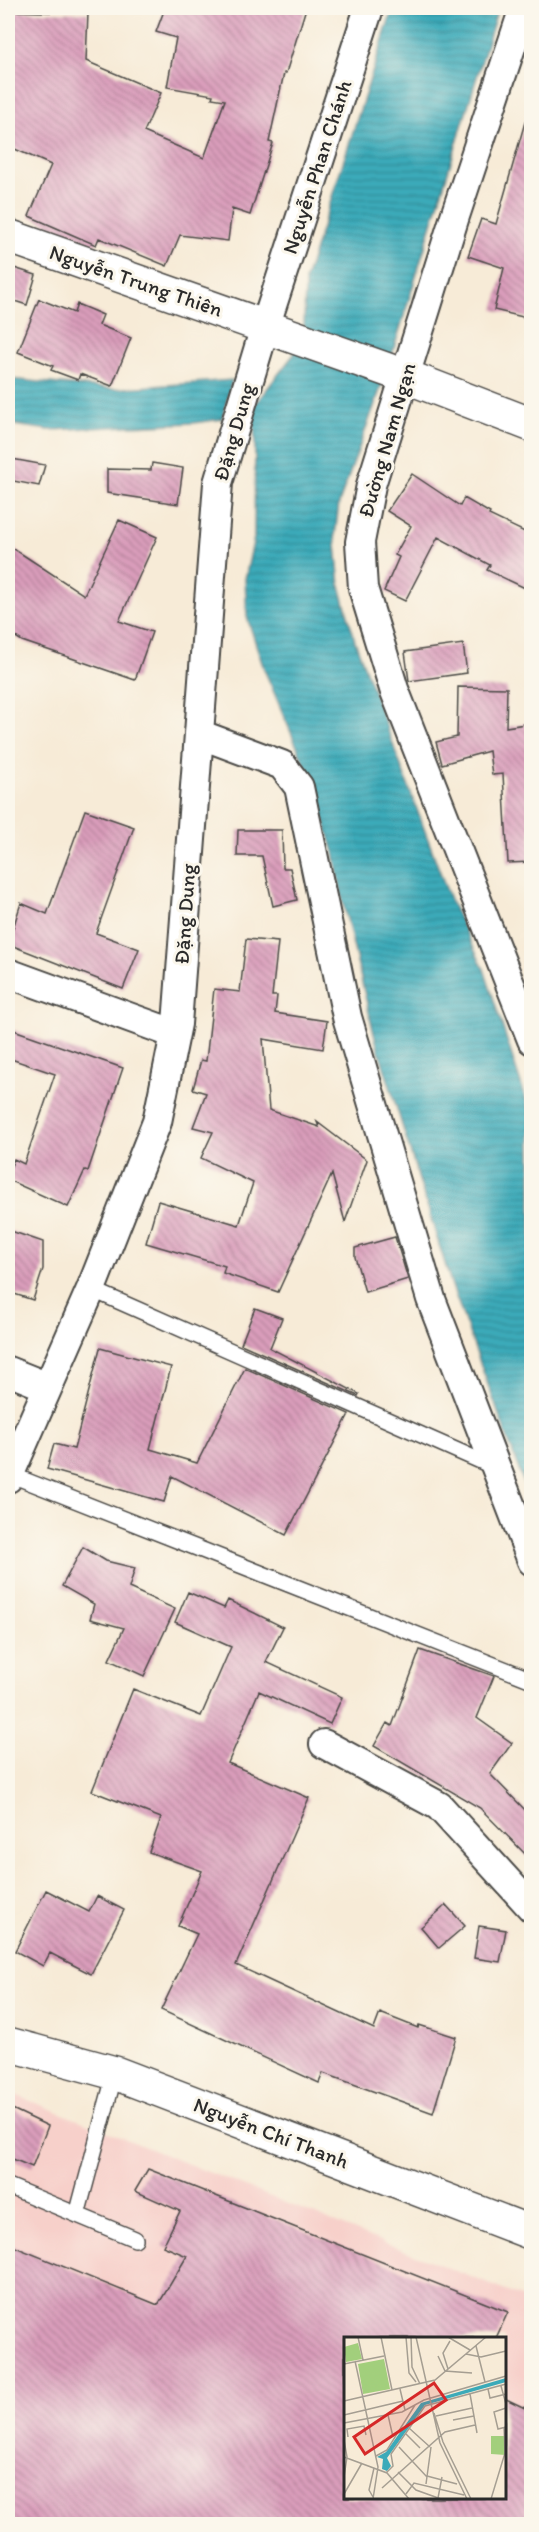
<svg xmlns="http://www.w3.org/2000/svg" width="539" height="2532" font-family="Itim,sans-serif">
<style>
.built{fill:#f7d0ca;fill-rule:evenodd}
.water{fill:url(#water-rules);stroke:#336a72;stroke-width:1.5}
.building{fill:url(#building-back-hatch)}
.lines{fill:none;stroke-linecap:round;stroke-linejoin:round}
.lane-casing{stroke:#4a4845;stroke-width:18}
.street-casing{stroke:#4a4845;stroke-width:32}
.secondary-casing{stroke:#4a4845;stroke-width:36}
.lane{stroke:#fff;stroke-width:15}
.street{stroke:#fff;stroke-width:28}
.secondary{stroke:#fff;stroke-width:33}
.labels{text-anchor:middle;stroke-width:6;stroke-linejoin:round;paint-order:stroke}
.street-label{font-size:21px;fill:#2b2b2b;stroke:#fbf7ec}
.inset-road{fill:none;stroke:#a59e92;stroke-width:1.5}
.view{fill:#d62828;fill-opacity:0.15;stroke:#d62828;stroke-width:3}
.inset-edge{fill:none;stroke:#2b2b2b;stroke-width:3}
</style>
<defs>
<pattern id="water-rules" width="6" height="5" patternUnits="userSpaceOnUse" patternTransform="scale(1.5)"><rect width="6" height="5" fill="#3baab9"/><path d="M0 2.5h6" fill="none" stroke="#328b97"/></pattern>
<pattern id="building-back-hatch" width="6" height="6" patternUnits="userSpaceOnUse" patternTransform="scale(1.5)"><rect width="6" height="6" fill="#da9dbb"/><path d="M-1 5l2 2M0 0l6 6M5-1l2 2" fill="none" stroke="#b18098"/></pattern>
</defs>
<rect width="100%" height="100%" fill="#fbf7ec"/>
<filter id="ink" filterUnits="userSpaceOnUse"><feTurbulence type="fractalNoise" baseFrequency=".0167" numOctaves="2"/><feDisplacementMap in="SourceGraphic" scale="12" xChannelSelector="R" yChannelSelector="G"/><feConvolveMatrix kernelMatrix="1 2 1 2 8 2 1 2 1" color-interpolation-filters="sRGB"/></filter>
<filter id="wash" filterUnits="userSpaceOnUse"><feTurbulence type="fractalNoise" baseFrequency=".008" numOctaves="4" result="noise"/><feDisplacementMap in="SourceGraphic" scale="24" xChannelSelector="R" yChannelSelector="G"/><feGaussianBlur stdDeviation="1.35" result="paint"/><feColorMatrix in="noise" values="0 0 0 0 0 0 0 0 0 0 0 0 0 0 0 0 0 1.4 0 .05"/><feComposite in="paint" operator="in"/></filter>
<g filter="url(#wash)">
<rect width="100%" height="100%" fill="#f7ebd7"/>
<path class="built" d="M8,2092L531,2301V2524H8ZM346,2338H504V2498H346Z"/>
<path class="water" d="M393,8H498L388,368L339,503L335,535L340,586L355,641L451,902L484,969L531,1115V1503L451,1283L375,1038L342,898L334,852L312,782L264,669L247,617L245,579L254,538L255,442L253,407L294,354L304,331L305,280Z
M8,379L113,389L232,380L222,419L193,423L49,430L8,424Z"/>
<g id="blocks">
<path class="building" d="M165,8H306L286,73H284L269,142L273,143L250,215L232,209L228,241L180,235L167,266L99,238L96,245L29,216L51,165L8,146V11L88,13L86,61L161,93L144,132L204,158L225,100L212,98L213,95L167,87L176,38L156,32Z
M525,122L531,123V319L494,310L504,268L468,256L481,219L496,224Z
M8,266L36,275L27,305L8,299Z
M39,299L74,313L77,304L103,315L99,325L131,338L112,386L80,374L78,380L51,370L53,366L18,352Z
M12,459L45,465L39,486L8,480Z
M152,463L183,468L178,504L107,493V469L151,470Z
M412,474L460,506L464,498L490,513L489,515L531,535V576L525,588L487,570L490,565L438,537L405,601L384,591L399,557L395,555L411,526L387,511Z
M119,520L157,537L119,621L152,632L135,680L22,641L8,632V545L84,595Z
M463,644L467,673L409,681L405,652Z
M458,687L507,688L506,727L531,723V862L508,863L503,774L492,775L489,751L442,764L436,742L457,737Z
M85,810L134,827L96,933L139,949L123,989L8,944L21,903L47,914Z
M238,830H282L283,868H290L297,900L273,906L262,856H237Z
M246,939L278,942L272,996H277L275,1013L327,1021L323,1049L263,1039L269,1110L319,1127L317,1122L367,1160L345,1222L332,1174L278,1292L223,1273L225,1266L146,1243L158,1201L239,1225L253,1183L201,1158L213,1132L193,1127L206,1093L193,1089L201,1060L206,1061L214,989L240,992Z
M8,1028L123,1068L88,1171L85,1170L68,1207L8,1180V1173L14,1159L24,1164L55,1074L8,1058Z
M8,1230L43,1242V1269L33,1300L8,1292Z
M395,1237L408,1279L365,1292L355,1257V1248Z
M255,1308L282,1318L270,1348L359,1394L358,1396L241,1344Z
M100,1348L171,1367L150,1449L197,1463L245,1368L349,1414L286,1535L172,1476L164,1502L47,1469L54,1444L74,1449Z
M83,1547L106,1561L135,1568L129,1588L175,1609L144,1676L109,1660L124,1628L90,1619L94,1604L62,1586Z
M188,1592L224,1608L228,1600L283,1627L266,1662L342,1697L330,1724L259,1691L228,1763L309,1798L236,1965L374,2029L380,2013L418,2028L419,2025L456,2037L433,2113L323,2073L319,2083L161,2010L197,1934L178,1926L202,1871L149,1852L161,1818L92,1791L133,1689L201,1716L231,1647L175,1622Z
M420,1650L494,1676L477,1718L512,1743L490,1774L531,1816V1860L480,1808L374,1746L387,1723L392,1726Z
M46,1890L89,1912L97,1896L124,1910L91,1974L50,1953L43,1966L15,1951Z
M446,1905L465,1926L439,1948L421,1927Z
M479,1926L506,1930L500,1962L474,1958Z
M8,2107L48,2126L32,2167L8,2157Z
M148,2169L508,2312L496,2338H345V2498H504V2398L529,2410V2419L531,2422V2524H8V2244L158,2305L187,2256L163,2246L180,2211L135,2191Z"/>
</g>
</g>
<g filter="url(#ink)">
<use href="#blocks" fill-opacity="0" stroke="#4a4845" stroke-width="1.5"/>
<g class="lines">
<defs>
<path id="lane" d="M91,1289L494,1467
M9,1474L532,1680
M8,2186L135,2239
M77,2215L115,2073"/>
<path id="street" d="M524,8L455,216L371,485L360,542L363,588L394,689L532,1040
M199,734L282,765L299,787L347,1017L431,1299L532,1561
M8,973L175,1034
M8,1371L48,1387
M8,1478L91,1289L157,1122L177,1024L218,483L265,327L369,8
M324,1744L439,1806L532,1908"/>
<path id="secondary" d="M8,236L405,376L532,425
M8,2044L115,2073L532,2233"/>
</defs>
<use href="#lane" class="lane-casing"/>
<use href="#street" class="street-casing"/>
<use href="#secondary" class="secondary-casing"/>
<use href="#lane" class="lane"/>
<use href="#street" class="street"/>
<use href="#secondary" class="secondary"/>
</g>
</g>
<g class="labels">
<g class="street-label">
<text transform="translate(317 167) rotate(-72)" y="7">Nguyễn Phan Chánh</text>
<text transform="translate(136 281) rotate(19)" y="7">Nguyễn Trung Thiên</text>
<text transform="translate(234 432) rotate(-74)" y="7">Đặng Dung</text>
<text transform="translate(387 440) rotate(-74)" y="7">Đường Nam Ngạn</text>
<text transform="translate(185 914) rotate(-86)" y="7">Đặng Dung</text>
<text transform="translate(271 2133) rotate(21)" y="7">Nguyễn Chí Thanh</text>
</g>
</g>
<g transform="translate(344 2337)">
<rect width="162" height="162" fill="#f7ebd7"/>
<path d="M147,99H160L162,118L147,117Z" fill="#a2cf7c"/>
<path d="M14,6L18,22L2,25L0,10ZM40,22L46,52L19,57L14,27Z" fill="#a2cf7c"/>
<path d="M162,41V45L81,68L43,121L47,129L43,134L38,132L39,122L33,120L42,115L77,66Z" fill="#3baab9"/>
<path class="inset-road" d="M14,0L19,23M37,0L48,53M62,0L65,36L72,45M67,0L68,30L76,47M72,0L96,106L123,162M104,0L126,13M132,9L141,45M122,17L137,20L162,14M94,19L101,34L128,36M11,24L34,130L29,162M0,27L40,19M104,32L99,16L106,4M157,49L162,67M56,52L61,73M144,52L146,61L162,57M126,57L133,96M0,64L91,43L142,0M90,76L99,105L127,162M0,78L59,64M44,78L49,100M92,79L128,71M109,83L130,79M0,86L58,75L80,63L162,39M162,90L154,92L150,75L162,71M65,91L86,110M61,96L76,111M4,100L3,92L20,89L22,98M0,103L3,120L0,140M55,110L83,140M32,119L43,113L71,68M0,120L43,136L65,162M54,135L72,153L97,162M42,136L49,129L47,117L81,69L162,47M83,139L113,147M82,147L87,110M38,151L101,95L131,88M0,157L18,126M62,157L70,146L120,158M29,160L25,153L30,131M94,161L98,140M147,162L161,116L160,90"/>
<path class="view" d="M90,46L102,63L21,117L10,100Z"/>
<rect width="162" height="162" class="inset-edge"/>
</g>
<rect width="539" height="2532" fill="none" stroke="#fbf7ec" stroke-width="30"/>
</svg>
